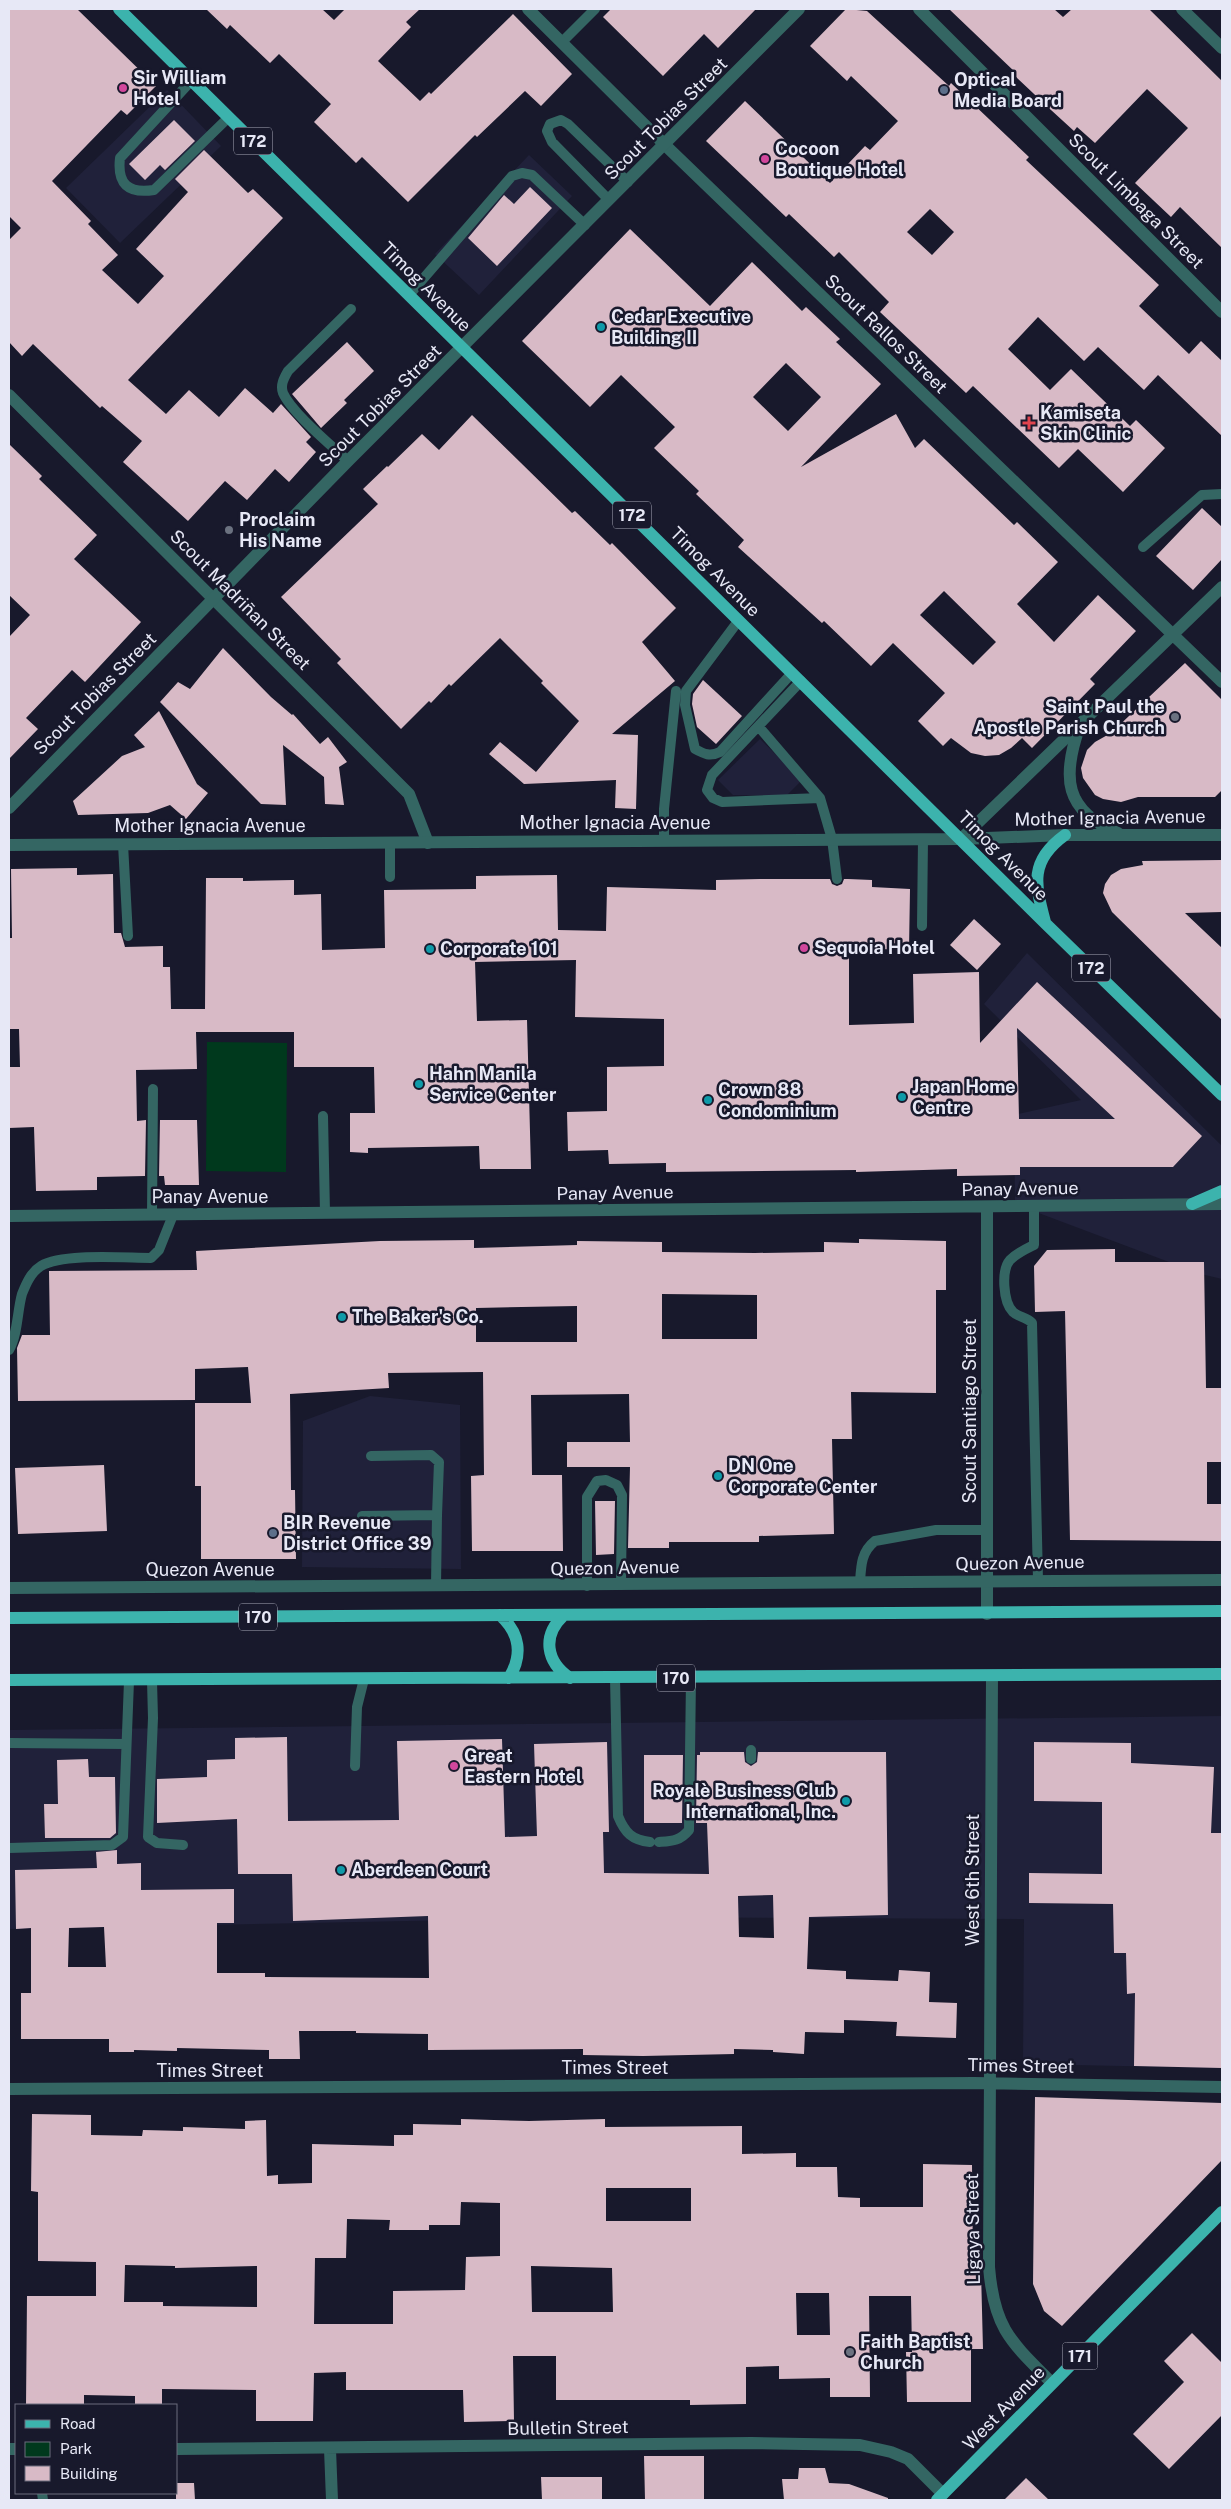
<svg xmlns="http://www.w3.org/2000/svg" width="1231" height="2509" font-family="'Public Sans',sans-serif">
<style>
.built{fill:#20213a}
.green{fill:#00391d}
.building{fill:#d8bac6;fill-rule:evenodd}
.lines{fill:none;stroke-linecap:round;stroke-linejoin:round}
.service{stroke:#346663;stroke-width:10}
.minor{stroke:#346663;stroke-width:12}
.tertiary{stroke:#346663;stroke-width:12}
.primary{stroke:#3cb3ad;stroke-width:12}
.hotel-dot{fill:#d1479c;stroke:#18192c;stroke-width:2}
.service-dot{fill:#5c6f8a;stroke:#18192c;stroke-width:2}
.culture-dot{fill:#0f9aa8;stroke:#18192c;stroke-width:2}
.health-dot{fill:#e0444e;stroke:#18192c;stroke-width:2}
.worship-dot{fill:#6b7280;stroke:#18192c;stroke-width:2}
.labels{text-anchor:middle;stroke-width:5;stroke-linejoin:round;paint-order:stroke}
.shield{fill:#18192c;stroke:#a9aab9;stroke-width:1}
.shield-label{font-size:16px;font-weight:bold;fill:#e7e8f6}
.poi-label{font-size:18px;font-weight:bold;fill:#e7e8f6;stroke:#18192c;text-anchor:start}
.street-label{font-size:18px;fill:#e7e8f6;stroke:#18192c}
</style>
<rect width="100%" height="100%" fill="#18192c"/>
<path class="built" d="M167,90L221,146L120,243L66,188Z
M529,155L572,196L479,295L435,254Z
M760,739L802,780L786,796L733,795L718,780Z
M1027,953L1222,1146V1279L1201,1274L1015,1204L1014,1115L1081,1100L984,1004Z
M370,1396L460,1405L461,1569L302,1567L303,1421Z
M1222,1716V2068L1023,2064L1024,1919L612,1917L9,1929V1730Z"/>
<path class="green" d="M207,1042L287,1043L286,1172L206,1171Z"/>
<path class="building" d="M9,9H77L156,86L127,115L121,110L52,181L91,221L88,224L118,255L102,270L138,304L164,276L136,249L188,192L175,179L204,150L248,193L253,189L283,218L128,380L166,414L189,390L219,417L245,388L273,413L281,404L311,437L306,442L316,452L289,482L275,469L247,500L225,481L188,521L123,462L142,441L102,406L100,408L33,344L22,356L9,342V240L21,228L9,216Z
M206,9H322L334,20L345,9H420L406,22L411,27L378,61L420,101L429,92L431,94L513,14L572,74L541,106L525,91L477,137L475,135L408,202L362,157L356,163L314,122L331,104L279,54L270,63L230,25L227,29Z
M611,9H756L718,48L704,34L663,76L603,17Z
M846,9L867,11L949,86L951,83L1029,157L1026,160L1159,285L1139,306L1189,354L1201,341L1222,361V436L1158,375L1144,390L1098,347L1084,361L1038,317L1008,349L1050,390L1071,369L1130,426L1136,420L1165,448L1123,492L1078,449L1059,468L973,386L966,393L880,312L889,302L839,252L834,257L789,214L786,217L706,141L745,101L830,183L865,146L870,150L898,121L851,76L847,81L810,46ZM930,209L954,232L932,255L907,232Z
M949,9H1054L1063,17L1072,9H1149L1222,81V248L1180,207L1171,217L1135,183L1188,128L1147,89L1095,143L1077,127L1074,131L1051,110L1014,75L1016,73Z
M174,120L195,141L165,170L160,165L145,180L129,164Z
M530,187L552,208L497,266L468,238L504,195L514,204Z
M630,229L710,306L752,262L802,311L806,307L840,339L836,342L881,384L801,467L896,414L915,448L924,439L1014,525L1017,522L1058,562L1017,604L1054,642L1098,595L1136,631L1090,679L1095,684L1032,748L1022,738L1011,748L999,755L985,756L971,753L951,738L943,746L918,721L945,693L893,643L871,666L824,621L822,623L738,547L744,540L696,494L699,491L654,448L675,427L621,375L590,407L522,341ZM786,363L821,397L788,431L753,397ZM944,591L996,642L973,665L920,615Z
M347,342L374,371L344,400L347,403L321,428L292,394Z
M472,415L572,513L575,511L610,545L612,543L676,608L642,642L675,681L612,734L638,735L636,809L615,808L616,780L524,784L489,754L500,742L536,772L579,721L541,683L543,681L500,638L451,686L449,684L431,703L429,701L401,729L337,663L341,659L281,597L378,504L363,489L387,466L388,467L422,434L439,450Z
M9,444L42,476L39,479L97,535L74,559L141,622L85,682L72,670L26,718L38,729L9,759V637L30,615L9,595Z
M1202,508L1222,527V559L1193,590L1156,556Z
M223,648L271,697L292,715L293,714L320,744L328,737L347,762L339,767L344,805L325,804L324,777L283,745L286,805L261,804L160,702L178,682L190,689Z
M1185,663L1222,700V790L1215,797H1138L1121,802L1103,799L1095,795L1083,778L1081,768L1087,750L1095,742L1111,733Z
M703,680L742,716L716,744L697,727L692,704L693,694Z
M159,711L197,784L208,793L186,819L170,805L148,813L78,815L73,801L122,756L145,747L134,735Z
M1222,860V912L1185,913L1222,948V1020L1112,912L1103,893L1105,884L1111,875L1121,869L1143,865L1142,861Z
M77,868V875L113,874L114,933H121L125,947L163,946V967H170L171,1009H205L206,878H243V881L294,880V895L321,894L322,950L385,948L384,890L476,889V876L557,875L558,930L606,931L607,887L716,890V880L760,879H830L832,884L837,886L842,884L844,879H848L872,880V887L910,889L909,950L849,948V1025L914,1023L913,974L979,972L980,1043L1037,982L1202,1136L1173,1167H1020V1175L957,1176V1169L856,1172V1170L666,1172V1163L609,1164L608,1150L568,1151L567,1112L607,1111V1067L664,1066V1019L575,1017L576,960L475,962L477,1021L527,1020L531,1169H480L479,1146L368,1148V1153L350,1152V1113H375L374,1067H294V1032H196L197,1069L136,1070L137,1121L146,1120L145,1176L97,1177V1190L36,1191L34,1127L9,1128V1067H20L19,1029H9V938H12L11,869ZM1017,1028L1115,1119H1019Z
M974,919L1001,944L977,970L950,945Z
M160,1120H197L199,1185H165L164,1176H159Z
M859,1239L946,1241V1290H936V1393L851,1392L852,1439H832L834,1534L759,1536V1542H669V1548H628L630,1467H567V1442H630L629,1394L531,1395L532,1475H562L563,1551H472L471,1476L484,1475L483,1372L388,1373L389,1388L290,1394L291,1490H295L296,1559H201V1486H195V1403H251L248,1367L195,1369V1400L18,1401L17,1348L22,1335H50L49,1271L197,1270L196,1251L380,1241L474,1240V1248L577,1245V1241L662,1242V1252L755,1253L824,1252V1242L859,1243ZM662,1294L757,1295V1339H662ZM577,1306V1342H476V1308Z
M1115,1249V1262H1204L1206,1388H1222V1462H1207V1504H1222V1541L1070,1540L1065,1311L1035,1312L1034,1266L1047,1250Z
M104,1465L107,1531L18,1534L15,1468Z
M595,1501H615L614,1554L596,1555Z
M287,1737L288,1821L399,1820L397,1741L502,1739L505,1837L537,1836L534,1744L607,1742L609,1832H603L604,1873L709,1874L707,1823H696L697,1755H700V1752H744L745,1762L751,1766L757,1762L758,1752H886L888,1915L809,1917L807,1969L846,1971V1979L898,1981L899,1970L930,1972L929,2002L957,2003L956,2038L896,2036L897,2022L844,2020V2033L805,2032L804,2054L773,2052V2050L734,2049V2054L643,2056L583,2055V2049L428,2050V2034L356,2033V2031H299L300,2059H269V2050L177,2048V2051L134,2050V2052H109V2039H21V1993H31V1928L16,1929L15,1870L97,1868L96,1852L117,1850V1864L141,1863V1890L234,1889V1923H217V1973H265V1977L429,1978L428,1916L293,1921L292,1874H238L237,1819L157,1823V1779L207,1777V1760L235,1759V1738ZM773,1895L774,1938L739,1937L738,1896ZM104,1927L106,1967H68L69,1928Z
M1034,1742L1131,1743V1763L1214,1767L1211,1833H1222V2068L1134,2066L1135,1993L1127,1994L1126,1953H1114L1113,1904L1029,1903V1873L1102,1874V1802L1034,1801Z
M644,1755H683L682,1823H644Z
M88,1759L89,1777H115L116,1833L110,1838H45L44,1804H58L57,1760Z
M1035,2097L1222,2103V2160L1062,2326L1044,2311L1033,2284Z
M32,2114L91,2115V2135L142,2136L143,2130L183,2131V2127L245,2129V2121L266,2120L267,2176L278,2175V2184L312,2183V2144L394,2146V2135H413V2124L461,2125V2119L529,2121L605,2119V2127L742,2126V2154L796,2153V2167H837L838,2197L860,2198V2207H923V2164L972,2165L973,2271H981L983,2349H971V2402H907L906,2352H912L911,2296H869L870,2397H830V2378L779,2379V2366L746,2367V2404L690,2405V2400H556V2356H513L514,2421L464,2422L463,2390H346V2372L314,2373L313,2421H256V2390L162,2389V2405H135V2396L84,2395V2405H26L27,2296H96V2262L38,2261V2192L31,2191ZM606,2188H691V2221H606ZM461,2202L500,2203V2256L466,2257L465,2290L393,2291V2324H314L315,2258H346L347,2219L390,2220L389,2230H429V2225H460ZM125,2265L175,2266V2268L257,2266V2307L163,2306V2302H124ZM531,2266L612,2268L613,2312H532ZM796,2293H829L830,2335H797Z
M1192,2333L1222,2363V2415L1169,2469L1133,2434L1184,2382L1164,2361Z
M644,2456H704V2500H645Z
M799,2468H825L829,2483L849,2484L888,2498V2500H784L782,2479H798Z
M541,2477H602V2500H542Z
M1026,2478L1049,2500H1004Z
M176,2483H194L195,2500H176Z"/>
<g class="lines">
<path class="service" d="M562,42L595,9
M191,81L120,158C117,184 128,194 154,190L229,117
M609,200L552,142L547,131L550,124L561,120L568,124L628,182
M410,294L512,176L522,173L532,175L585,225
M348,461C331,445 292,413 283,393C280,385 284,378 288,371L351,309
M1143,547L1202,495L1222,494
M739,620L686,691L685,705L695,749C704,754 710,757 720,752L792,673
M801,681L712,775L707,790L713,798L722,802L820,798
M759,727L820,798L832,839L837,879
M664,840V809L676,691
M390,843V877
M123,844L128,936
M922,926L923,839
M323,1116L325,1213
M1034,1206V1245C1026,1249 1017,1253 1010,1260C1001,1270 1003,1302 1013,1312C1018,1317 1027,1317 1032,1323L1038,1580
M152,1215L153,1089
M9,1350C18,1334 17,1312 22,1294C26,1284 31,1272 41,1266C63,1253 124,1258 151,1258L159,1250L173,1215
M371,1456L431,1455L439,1462L437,1515
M362,1516L437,1515L436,1586
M860,1583C861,1566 861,1552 875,1541L936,1530H987
M587,1586V1497L597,1481L606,1480L617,1485L622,1495L621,1585
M615,1678L618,1816C625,1833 632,1840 650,1842
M152,1681L153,1718L148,1837L157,1843L183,1845
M9,1743L126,1744
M751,1750V1759
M355,1766L357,1707L364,1679
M659,1842C672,1841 680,1841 689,1830L691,1678
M9,1848L112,1845L123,1837L129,1681
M42,2493L43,2500"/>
<path class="minor" d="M528,9L665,145L1222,682
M919,9L1222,312
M1182,9L1222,48
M9,395L409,794L428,843
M961,839L1222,587
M9,1216L1222,1204
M987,1614V1207
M992,1676L989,2267C994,2328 1010,2341 1052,2383
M9,2089L974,2083L1222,2087
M9,2449H16
M176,2449L751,2443L860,2445L891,2452L908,2459L943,2494
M330,2449L332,2500"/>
<path class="tertiary" d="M1079,728C1062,777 1064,811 1118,833
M9,808L348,461L799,9
M9,845L961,839L1065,835H1222
M9,1588L1222,1580"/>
<path class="primary" d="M119,9L1046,924L1222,1095
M1045,922C1035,884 1029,861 1065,835
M1192,1204L1222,1191
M500,1615C520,1633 523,1655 509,1678
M563,1616C542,1636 546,1662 570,1678
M9,1618L1222,1611
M9,1680L1222,1674
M937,2500L1222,2212"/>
</g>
<g class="hotel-dot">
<circle cx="123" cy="88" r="5"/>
<circle cx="765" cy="159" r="5"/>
<circle cx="804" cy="948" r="5"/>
<circle cx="454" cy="1766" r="5"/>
</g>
<g class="service-dot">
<circle cx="944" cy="90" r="5"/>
<circle cx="273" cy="1533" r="5"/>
</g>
<g class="culture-dot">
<circle cx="601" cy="327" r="5"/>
<circle cx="430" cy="949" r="5"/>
<circle cx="419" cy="1084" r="5"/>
<circle cx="902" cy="1097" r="5"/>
<circle cx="708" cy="1100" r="5"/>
<circle cx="342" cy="1317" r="5"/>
<circle cx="718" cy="1476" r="5"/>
<circle cx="846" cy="1801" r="5"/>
<circle cx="341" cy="1870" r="5"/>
</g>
<path class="health-dot" d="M1026.5 415.5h5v5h5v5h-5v5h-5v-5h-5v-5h5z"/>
<g class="worship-dot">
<circle cx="229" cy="530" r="5"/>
<circle cx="1175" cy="717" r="5"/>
<circle cx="850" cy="2352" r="5"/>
</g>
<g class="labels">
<g class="shield">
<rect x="234" y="127.5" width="38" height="27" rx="4"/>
<rect x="613" y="501.5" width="38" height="27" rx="4"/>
<rect x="1072" y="954.5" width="38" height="27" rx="4"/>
<rect x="239" y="1603.5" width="38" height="27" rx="4"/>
<rect x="657" y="1664.5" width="38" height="27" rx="4"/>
<rect x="1062.5" y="2342.5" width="35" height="27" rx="4"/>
</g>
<g class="shield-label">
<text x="253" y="147">172</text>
<text x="632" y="521">172</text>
<text x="1091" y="974">172</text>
<text x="258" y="1623">170</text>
<text x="676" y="1684">170</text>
<text x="1080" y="2362">171</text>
</g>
<g class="poi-label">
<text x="133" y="84">Sir William<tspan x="133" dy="21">Hotel</tspan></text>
<text x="954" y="86">Optical<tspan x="954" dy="21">Media Board</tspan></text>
<text x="775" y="155">Cocoon<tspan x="775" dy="21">Boutique Hotel</tspan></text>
<text x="611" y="323">Cedar Executive<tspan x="611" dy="21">Building II</tspan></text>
<text x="1040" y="419">Kamiseta<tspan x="1040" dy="21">Skin Clinic</tspan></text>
<text x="239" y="526">Proclaim<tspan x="239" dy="21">His Name</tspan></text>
<text x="1165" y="713" text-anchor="end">Saint Paul the<tspan x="1165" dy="21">Apostle Parish Church</tspan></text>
<text x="814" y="954">Sequoia Hotel</text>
<text x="440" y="955">Corporate 101</text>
<text x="429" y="1080">Hahn Manila<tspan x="429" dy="21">Service Center</tspan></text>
<text x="912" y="1093">Japan Home<tspan x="912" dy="21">Centre</tspan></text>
<text x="718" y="1096">Crown 88<tspan x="718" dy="21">Condominium</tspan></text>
<text x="352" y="1323">The Baker's Co.</text>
<text x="728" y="1472">DN One<tspan x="728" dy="21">Corporate Center</tspan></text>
<text x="283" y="1529">BIR Revenue<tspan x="283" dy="21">District Office 39</tspan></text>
<text x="464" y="1762">Great<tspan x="464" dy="21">Eastern Hotel</tspan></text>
<text x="836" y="1797" text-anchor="end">Royalè Business Club<tspan x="836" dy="21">International, Inc.</tspan></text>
<text x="351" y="1876">Aberdeen Court</text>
<text x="860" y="2348">Faith Baptist<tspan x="860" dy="21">Church</tspan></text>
</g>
<g class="street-label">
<text transform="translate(666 119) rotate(-45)" y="6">Scout Tobias Street</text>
<text transform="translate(1136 201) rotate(45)" y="6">Scout Limbaga Street</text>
<text transform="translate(426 287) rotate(45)" y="6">Timog Avenue</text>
<text transform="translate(886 334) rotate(44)" y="6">Scout Rallos Street</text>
<text transform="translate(380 406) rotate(-45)" y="6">Scout Tobias Street</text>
<text transform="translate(715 572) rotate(45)" y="6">Timog Avenue</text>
<text transform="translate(240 600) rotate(45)" y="6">Scout Madriñan Street</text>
<text transform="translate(95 694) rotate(-45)" y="6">Scout Tobias Street</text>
<text transform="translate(1110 818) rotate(-1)" y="6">Mother Ignacia Avenue</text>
<text x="615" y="829">Mother Ignacia Avenue</text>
<text x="210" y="832">Mother Ignacia Avenue</text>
<text transform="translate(1003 856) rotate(45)" y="6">Timog Avenue</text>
<text transform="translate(1020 1189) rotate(-1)" y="6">Panay Avenue</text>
<text transform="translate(615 1193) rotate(-1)" y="6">Panay Avenue</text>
<text x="210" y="1203">Panay Avenue</text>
<text transform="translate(970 1411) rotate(-90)" y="6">Scout Santiago Street</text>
<text transform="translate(1020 1563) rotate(-1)" y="6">Quezon Avenue</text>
<text transform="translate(615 1568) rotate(-1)" y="6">Quezon Avenue</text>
<text x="210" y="1576">Quezon Avenue</text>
<text transform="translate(973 1880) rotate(-90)" y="6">West 6th Street</text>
<text transform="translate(1021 2066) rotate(1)" y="6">Times Street</text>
<text x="615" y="2074">Times Street</text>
<text x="210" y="2077">Times Street</text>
<text transform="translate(973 2229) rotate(-91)" y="6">Ligaya Street</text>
<text transform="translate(1004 2408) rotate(-46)" y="6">West Avenue</text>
<text transform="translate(568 2428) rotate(-1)" y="6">Bulletin Street</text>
</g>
</g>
<rect width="1231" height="2509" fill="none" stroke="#e7e8f6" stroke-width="20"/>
<rect x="15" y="2404" width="162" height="90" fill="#18192c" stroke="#6b6c7d"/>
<rect x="25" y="2420" width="25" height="8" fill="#3cb3ad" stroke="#6b6c7d"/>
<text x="60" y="2429" font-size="15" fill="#e7e8f6">Road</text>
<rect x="25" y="2442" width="25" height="15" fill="#00391d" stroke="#6b6c7d"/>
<text x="60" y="2454" font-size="15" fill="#e7e8f6">Park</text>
<rect x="25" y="2466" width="25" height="15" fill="#d8bac6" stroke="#6b6c7d"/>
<text x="60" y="2479" font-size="15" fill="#e7e8f6">Building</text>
</svg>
